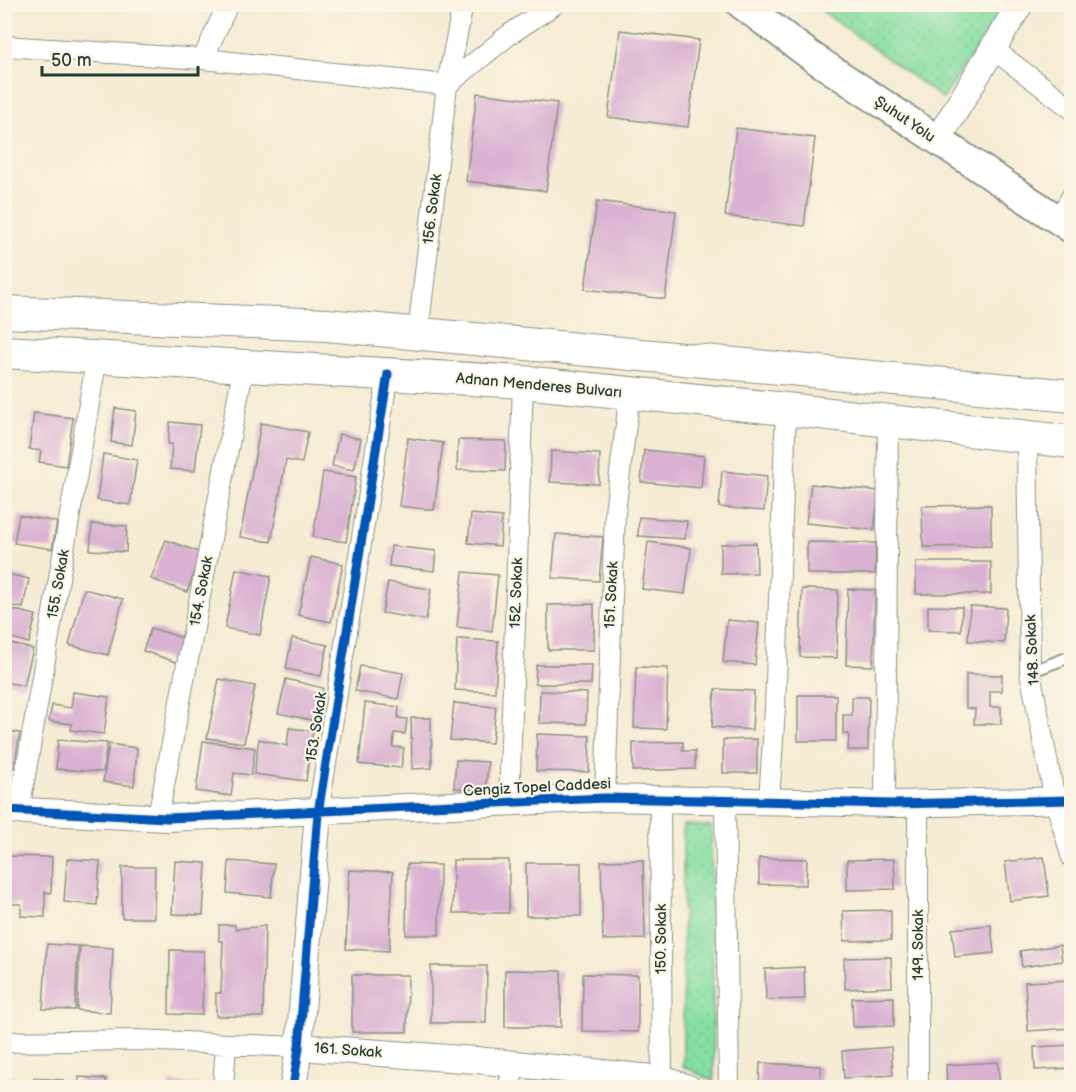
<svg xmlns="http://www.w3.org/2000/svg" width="1076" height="1092" font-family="'Balsamiq Sans',sans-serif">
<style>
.grass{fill:url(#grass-dots);stroke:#528e6b;stroke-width:1.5}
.building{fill:#d9b1d2}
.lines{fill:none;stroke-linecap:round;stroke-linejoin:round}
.service-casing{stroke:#8a9484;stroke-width:14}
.minor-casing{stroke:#8a9484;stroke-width:22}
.tertiary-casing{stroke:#8a9484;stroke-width:28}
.secondary-casing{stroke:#8a9484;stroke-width:32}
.primary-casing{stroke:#8a9484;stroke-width:34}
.service{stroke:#fff;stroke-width:10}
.minor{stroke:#fff;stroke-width:20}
.tertiary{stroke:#fff;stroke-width:26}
.secondary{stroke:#fff;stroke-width:28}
.primary{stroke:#fff;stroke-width:32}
.cycleway-casing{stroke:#fcf5e5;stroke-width:13}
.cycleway{stroke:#0057b8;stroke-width:9}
.labels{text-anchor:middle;stroke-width:4.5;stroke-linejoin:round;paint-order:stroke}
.street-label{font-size:15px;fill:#1f3d34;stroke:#fcf5e5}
</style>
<defs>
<pattern id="grass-dots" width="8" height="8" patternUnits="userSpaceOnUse" patternTransform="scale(1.5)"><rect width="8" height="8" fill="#85dea2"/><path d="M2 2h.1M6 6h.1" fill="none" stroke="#72bf8c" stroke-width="1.8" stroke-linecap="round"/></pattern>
</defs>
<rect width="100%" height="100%" fill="#fcf5e5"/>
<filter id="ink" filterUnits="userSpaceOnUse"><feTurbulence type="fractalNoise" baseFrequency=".0167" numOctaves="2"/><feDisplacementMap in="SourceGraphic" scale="12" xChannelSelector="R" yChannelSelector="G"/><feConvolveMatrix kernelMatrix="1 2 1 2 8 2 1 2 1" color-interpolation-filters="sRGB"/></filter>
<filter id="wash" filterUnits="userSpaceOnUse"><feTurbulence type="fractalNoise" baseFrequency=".008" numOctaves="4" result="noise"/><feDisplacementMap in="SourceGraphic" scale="24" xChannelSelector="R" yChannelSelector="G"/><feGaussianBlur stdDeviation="1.35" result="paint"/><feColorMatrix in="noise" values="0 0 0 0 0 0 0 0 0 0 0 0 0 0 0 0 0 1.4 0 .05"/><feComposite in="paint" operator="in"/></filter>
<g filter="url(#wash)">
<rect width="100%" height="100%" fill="#f6ebd3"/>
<path class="grass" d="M814,5H1004L943,99Z
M683,825L711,826L714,1082L683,1066Z"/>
<g id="blocks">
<path class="building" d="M620,30L699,40L688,127L608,117Z
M477,93L557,103L546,191L466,181Z
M736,128L815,138L804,226L725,216Z
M597,201L676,211L665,299L585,289Z
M115,408L136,411L132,445L111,442Z
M34,413L73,418L66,466L39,462L41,451L29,449Z
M170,422L200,425L195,471L170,469L172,444H168Z
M261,423L308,432L302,463L286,460L271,542L240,537Z
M339,434L361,439L354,470L332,466Z
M408,438L443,443L434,510L399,506Z
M458,440L506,441L505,471L457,470Z
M644,450L704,456L701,488L641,482Z
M551,451L600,454L599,484L550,482Z
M103,454L137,460L130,505L97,500Z
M722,471L767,476L764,511L719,507Z
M323,472L356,477L346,542L313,537Z
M811,484L879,491L874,530L806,523Z
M991,505V546L923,547L922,506Z
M471,514L502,517L500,546L468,543Z
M19,515L57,522L52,549L14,543Z
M639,517L687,521L685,539L638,536Z
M92,524L127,526L126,552L90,550Z
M556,534L603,537L599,581L552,578Z
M166,540L202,553L187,592L151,579Z
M648,542L691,548L685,594L642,589Z
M807,542L876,543L875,574H807Z
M756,543L757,573L721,574V544Z
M391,546L436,551L434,571L389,566Z
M311,557L343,564L331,622L298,615Z
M916,562H991V594H916Z
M236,569L271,576L260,635L225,628Z
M463,572L498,575L492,631L457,627Z
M4,573L29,579L23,608L4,604Z
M388,582L431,589L426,620L382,613Z
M84,589L123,599L108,655L69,645Z
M802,589L838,590L837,658L800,657Z
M848,589L875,590L873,666L846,665Z
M594,604V650H548V605Z
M928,606L962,607L961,631L928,630Z
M970,606L1006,608L1004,643L968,641Z
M6,608L36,615L29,643L4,636Z
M727,620L759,623L755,665L723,662Z
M151,628L189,640L182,664L143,651Z
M292,638L328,645L321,676L286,669Z
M457,639L498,641L495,692L455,690Z
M5,642L33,649L24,686L5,682Z
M536,665H592L591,684H535Z
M360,666L403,673L398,699L355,691Z
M636,667L668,668L666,729L634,728Z
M966,674L1002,675V691H990V707H1001V724H974L975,709L966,708Z
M219,679L255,686L244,743L207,738Z
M286,679L323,688L316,721L278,713Z
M715,689L754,691L752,730L712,727Z
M540,691L587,693L586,724L539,723Z
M73,692L109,697L104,734L71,730L72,724L49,721L52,705L71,708Z
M798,695H836V741H798Z
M852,697H869L868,750H848L849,734H843V715H852Z
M365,703L399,707L398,718L407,719L405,734L394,733L393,747L404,748L401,768L359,764Z
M454,703L496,707L492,743L450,740Z
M411,718H431L432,768L412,769Z
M289,728L313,731L306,781L254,774L259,739L287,746Z
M4,731L20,733L14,768L4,767Z
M537,734L590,736L589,772L536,771Z
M757,739V773H723V740Z
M58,740L107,743L103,772L56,769Z
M203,741L255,748L251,775L234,773L231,796L196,791Z
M683,742V751H695V769L633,771V743Z
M109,744L137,748L134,786L103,782Z
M456,760L488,762L486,790L454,788Z
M4,856L52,857L51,893L45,892V917L21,916V904H4Z
M1044,857L1049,896L1010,901L1005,862Z
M759,858L807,859L806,885L759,884Z
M67,859L100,861L97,905L64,902Z
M894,859L895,889L847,890V860Z
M453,860H509V913H453Z
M643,860L645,939L603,940L601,861Z
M175,861L206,863L203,915L172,914Z
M229,861L274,864L271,897L227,893Z
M526,863H581V916H526Z
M407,864L440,865L439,935H406Z
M122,867H155L154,918H122Z
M349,870L393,872L389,951L346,949Z
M891,910V940L844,941L843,911Z
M219,925H235V929L265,926L263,1017L216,1016V993H221L223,941H219Z
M991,925L994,953L955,957L952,929Z
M47,944L78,946L75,1010L43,1009Z
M1060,945L1062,961L1022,967L1020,951Z
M80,946L113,948L110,1013L77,1010Z
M170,950L204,951L202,1015L169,1014Z
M891,957L892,987L845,989L844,958Z
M431,966H487L486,1023H431Z
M804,967L805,999L766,1000L765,969Z
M505,970L561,971V1027H505Z
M583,974L638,975V1032L582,1031Z
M352,975H408L407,1032H352Z
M1072,980V1028L1028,1031L1025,982Z
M894,997V1026L853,1027L852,998Z
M1072,1045V1068L1035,1070L1034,1047Z
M891,1047L893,1075L844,1078L842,1051Z
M998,1062L1000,1088H947L946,1065Z
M760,1063L821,1066L820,1088H759Z
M79,1077L106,1079V1088H78Z
M34,1078L64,1080L63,1088H33Z
M4,1079L13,1080V1088H4Z
M170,1082L200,1085V1088H169Z
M325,1084L380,1086V1088H325Z"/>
</g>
</g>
<g filter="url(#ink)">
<use href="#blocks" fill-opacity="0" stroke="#8a9484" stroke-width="1.5"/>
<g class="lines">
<defs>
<path id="service" d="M1030,672L1072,656"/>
<path id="minor" d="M4,46L203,59L447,85L510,34L555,4
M993,49L1072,109
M203,59L228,4
M1058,220L1072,196
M418,333L447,85L463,4
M1027,437L1030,672L1055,800L1072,858
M605,798L615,512L630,393
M660,799L662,1079
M725,800L729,1088
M769,801L775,708L786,409
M509,803L523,382
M885,803L888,421
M918,803V1088
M19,811L97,357
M318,813L388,374
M158,817L244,365
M4,1042L137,1040L299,1047
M223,1088L226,1044
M507,1088L517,1064"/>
<path id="tertiary" d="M937,141L1020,4
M4,810L168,818L605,798L894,804L1072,800
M299,1047L476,1060L662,1079L688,1088
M293,1088L299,1047L318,813"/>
<path id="secondary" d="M741,4L811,56L1072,229"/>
<path id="primary" d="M4,312L327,325L1072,396
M4,352L523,382L786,409L1072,442"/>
</defs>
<use href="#service" class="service-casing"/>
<use href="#minor" class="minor-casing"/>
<use href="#tertiary" class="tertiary-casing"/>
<use href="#secondary" class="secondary-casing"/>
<use href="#primary" class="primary-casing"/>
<use href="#service" class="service"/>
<use href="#minor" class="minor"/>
<use href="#tertiary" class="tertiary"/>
<use href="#secondary" class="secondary"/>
<use href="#primary" class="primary"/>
<defs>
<path id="cycleway" d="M4,810L168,818L605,798L894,804L1072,800
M293,1088L299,1047L318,813L388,374"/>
</defs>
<use href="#cycleway" class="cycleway-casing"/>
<use href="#cycleway" class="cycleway"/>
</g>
</g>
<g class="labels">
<g class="street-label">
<text transform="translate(905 119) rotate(34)" y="5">Şuhut Yolu</text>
<text transform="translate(432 209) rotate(-83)" y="5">156. Sokak</text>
<text transform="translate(539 385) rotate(5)" y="5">Adnan Menderes Bulvarı</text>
<text transform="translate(58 584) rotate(-80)" y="5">155. Sokak</text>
<text transform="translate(201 591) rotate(-79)" y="5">154. Sokak</text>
<text transform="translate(516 593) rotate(-88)" y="5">152. Sokak</text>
<text transform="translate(611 595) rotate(-87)" y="5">151. Sokak</text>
<text transform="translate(1032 650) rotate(-93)" y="5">148. Sokak</text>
<text transform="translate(316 727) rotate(-81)" y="5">153. Sokak</text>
<text transform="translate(537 787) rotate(-3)" y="5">Cengiz Topel Caddesi</text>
<text transform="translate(661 939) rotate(-90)" y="5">150. Sokak</text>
<text transform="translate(918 945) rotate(-90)" y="5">149. Sokak</text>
<text transform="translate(348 1050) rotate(4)" y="5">161. Sokak</text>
</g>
</g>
<rect width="1076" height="1092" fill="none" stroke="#fcf5e5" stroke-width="24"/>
<path d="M42 66v9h156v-9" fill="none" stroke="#1f3d34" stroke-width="3"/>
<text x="51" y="66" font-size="18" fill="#1f3d34" stroke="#fcf5e5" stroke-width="4.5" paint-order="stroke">50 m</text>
</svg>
